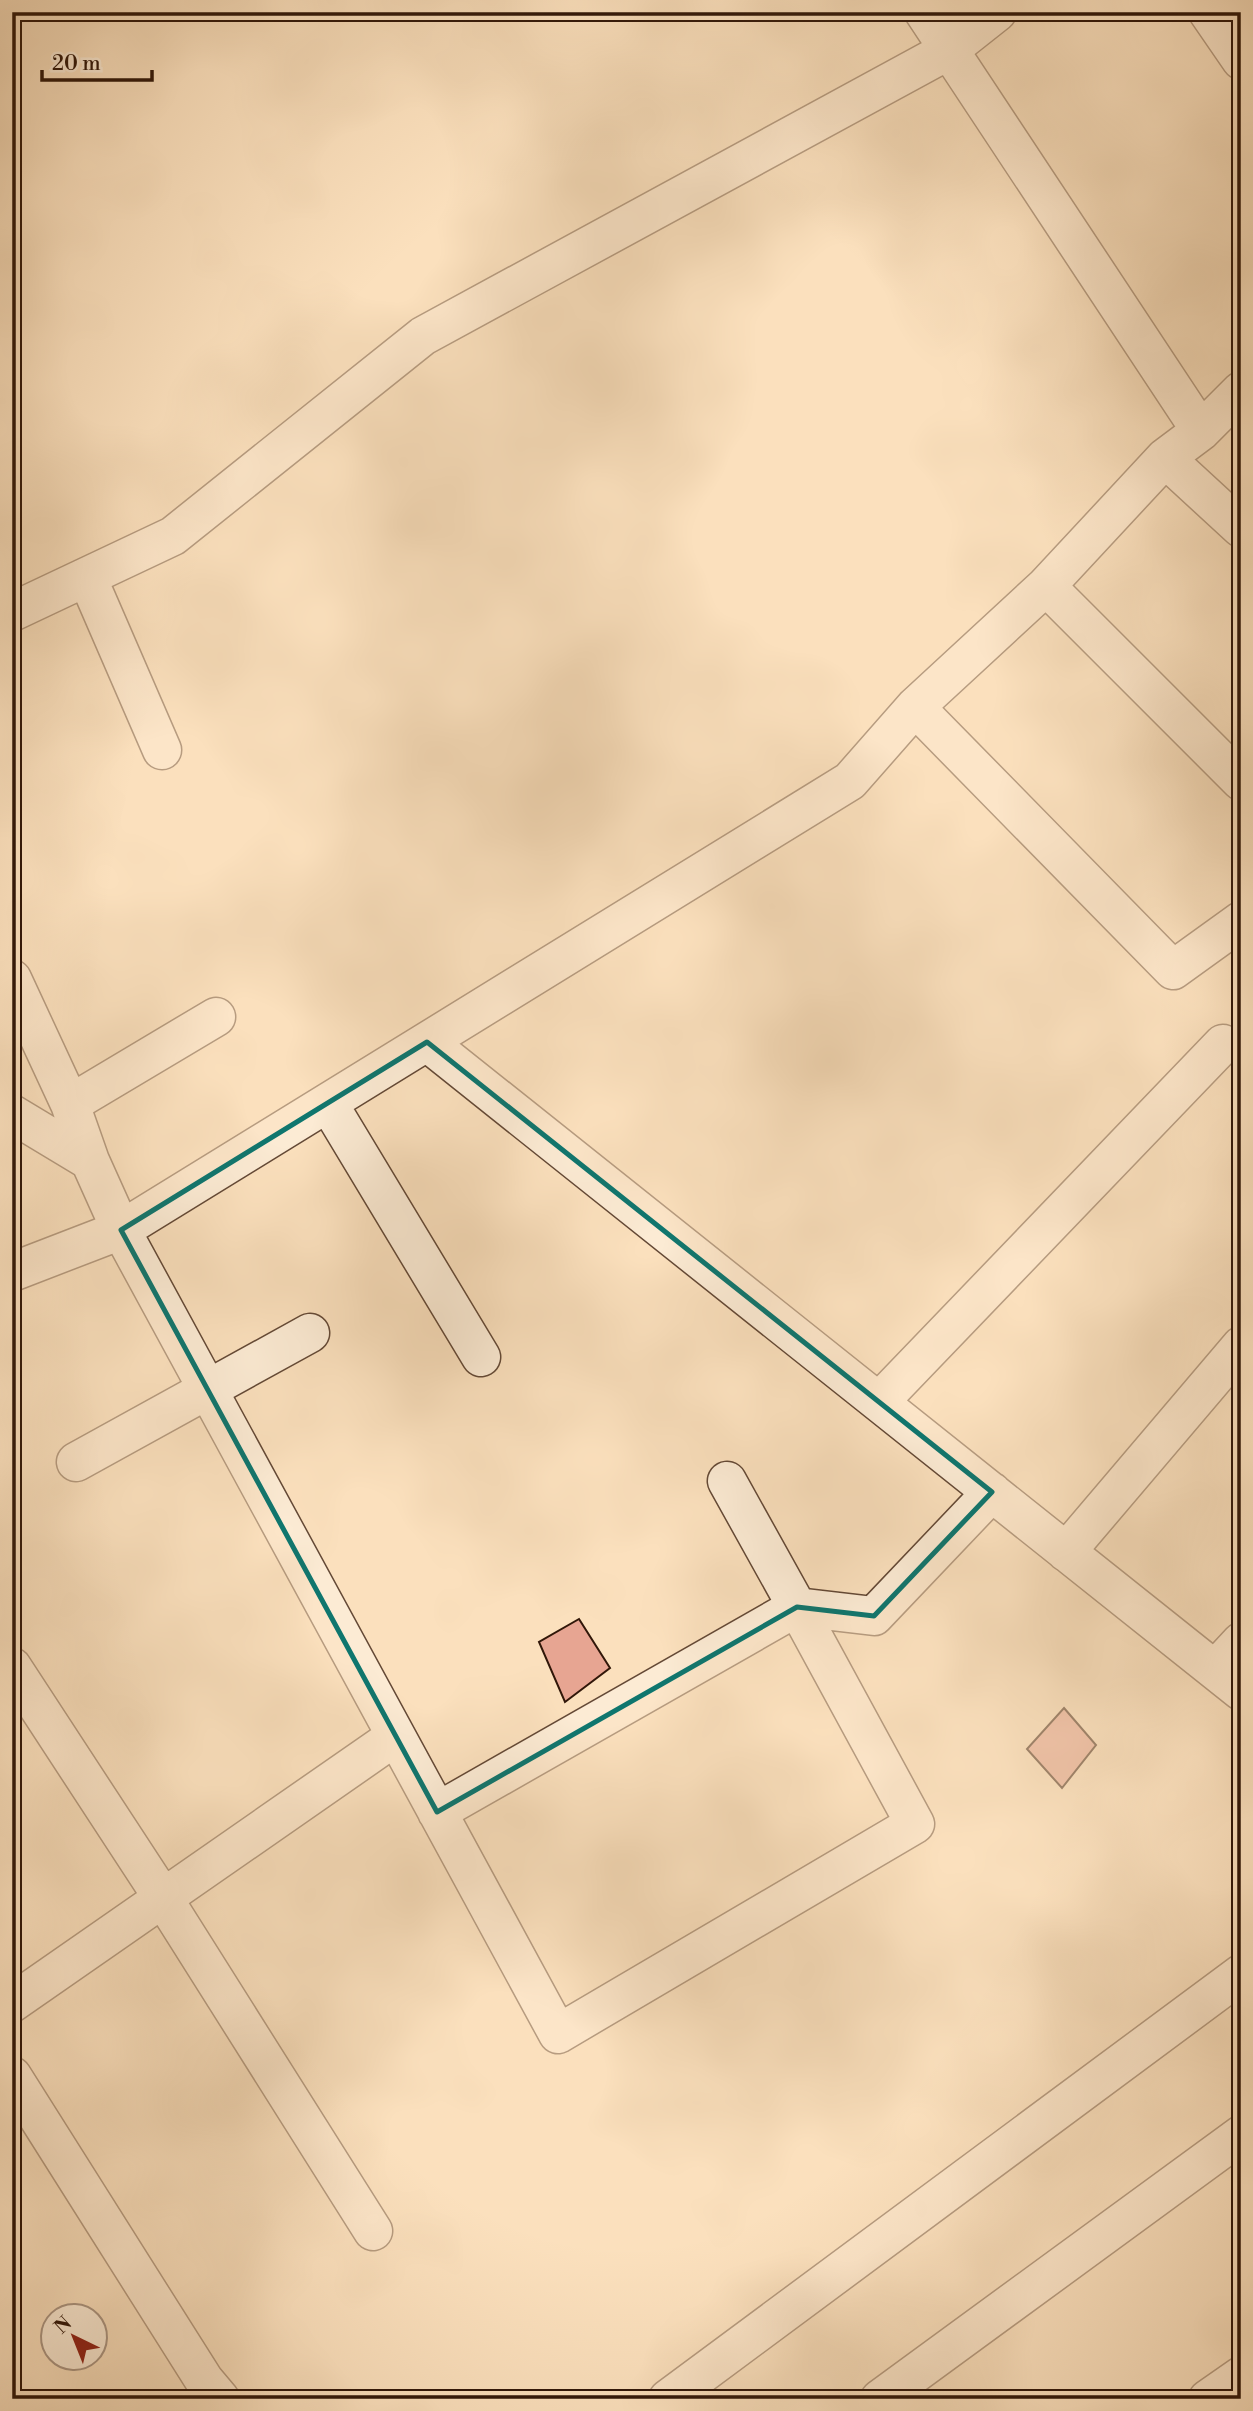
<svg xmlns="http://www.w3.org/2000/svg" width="1253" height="2411" font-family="'Libre Bodoni',serif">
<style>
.building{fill:#e7a592;stroke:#311709;stroke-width:2}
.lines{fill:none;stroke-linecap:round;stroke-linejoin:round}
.minor-casing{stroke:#644936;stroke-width:41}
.minor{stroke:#fcebd4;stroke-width:38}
.marked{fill:none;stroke:#0f766e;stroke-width:5;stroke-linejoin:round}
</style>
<rect width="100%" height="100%" fill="#fbe0bd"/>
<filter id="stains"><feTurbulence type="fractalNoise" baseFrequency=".00286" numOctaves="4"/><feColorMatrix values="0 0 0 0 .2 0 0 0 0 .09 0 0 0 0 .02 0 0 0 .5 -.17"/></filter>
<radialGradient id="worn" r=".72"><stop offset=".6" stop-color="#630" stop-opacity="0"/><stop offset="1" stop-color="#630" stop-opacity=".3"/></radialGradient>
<path class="building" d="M579,1619L610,1668L565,1702L539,1642Z
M1064,1708L1096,1745L1062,1788L1027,1749Z"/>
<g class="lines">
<defs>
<path id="minor" d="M924,12L1201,431
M1208,12L1241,60
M1165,458L1241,528
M87,577L162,750
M1046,586L1241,781
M12,612L173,536L423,336L949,50L997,12
M915,707L1173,970L1241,921
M12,979L70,1104L90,1161L121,1230L558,2034L915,1824L797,1607L437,1812
M427,1042L1241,1691
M328,1103L481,1357
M70,1104L216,1017
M12,1114L90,1161
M12,1272L121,1230L850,781L915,707L1046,586L1165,458L1201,431L1241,391
M879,1402L1223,1044
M76,1462L310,1333
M727,1481L797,1607L874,1616L992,1492
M1066,1552L1241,1346
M12,1667L163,1898L373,2231
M1215,1670L1241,1642
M12,2003L396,1736
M12,2076L204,2380L220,2399
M668,2399L1241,1974
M880,2399L1241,2135
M1208,2399L1241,2376"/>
</defs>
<use href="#minor" class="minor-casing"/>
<use href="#minor" class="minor"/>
</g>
<path d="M0 0H1253V2411H0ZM427,1042L992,1492L874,1616L797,1607L437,1812L121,1230Z" fill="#fbe0bd" fill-opacity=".55" fill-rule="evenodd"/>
<path class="marked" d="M427,1042L992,1492L874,1616L797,1607L437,1812L121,1230Z"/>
<rect width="1253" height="2411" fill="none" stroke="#fbe0bd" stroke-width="42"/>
<rect x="14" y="14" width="1225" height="2383" fill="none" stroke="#311709" stroke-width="3.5"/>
<rect x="21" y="21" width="1211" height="2369" fill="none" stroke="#311709" stroke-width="2"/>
<g transform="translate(74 2337) rotate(317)"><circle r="33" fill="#fcebd4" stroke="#ab9683" stroke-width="2"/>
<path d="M0-5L12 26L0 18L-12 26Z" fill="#8f2418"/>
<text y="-10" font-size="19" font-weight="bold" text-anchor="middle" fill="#311709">N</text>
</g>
<path d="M42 70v10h110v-10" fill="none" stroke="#311709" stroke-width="3.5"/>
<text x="52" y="70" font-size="21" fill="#311709" stroke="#fcebd4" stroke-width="5" paint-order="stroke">20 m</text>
<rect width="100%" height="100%" filter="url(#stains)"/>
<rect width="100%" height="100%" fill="url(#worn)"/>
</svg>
